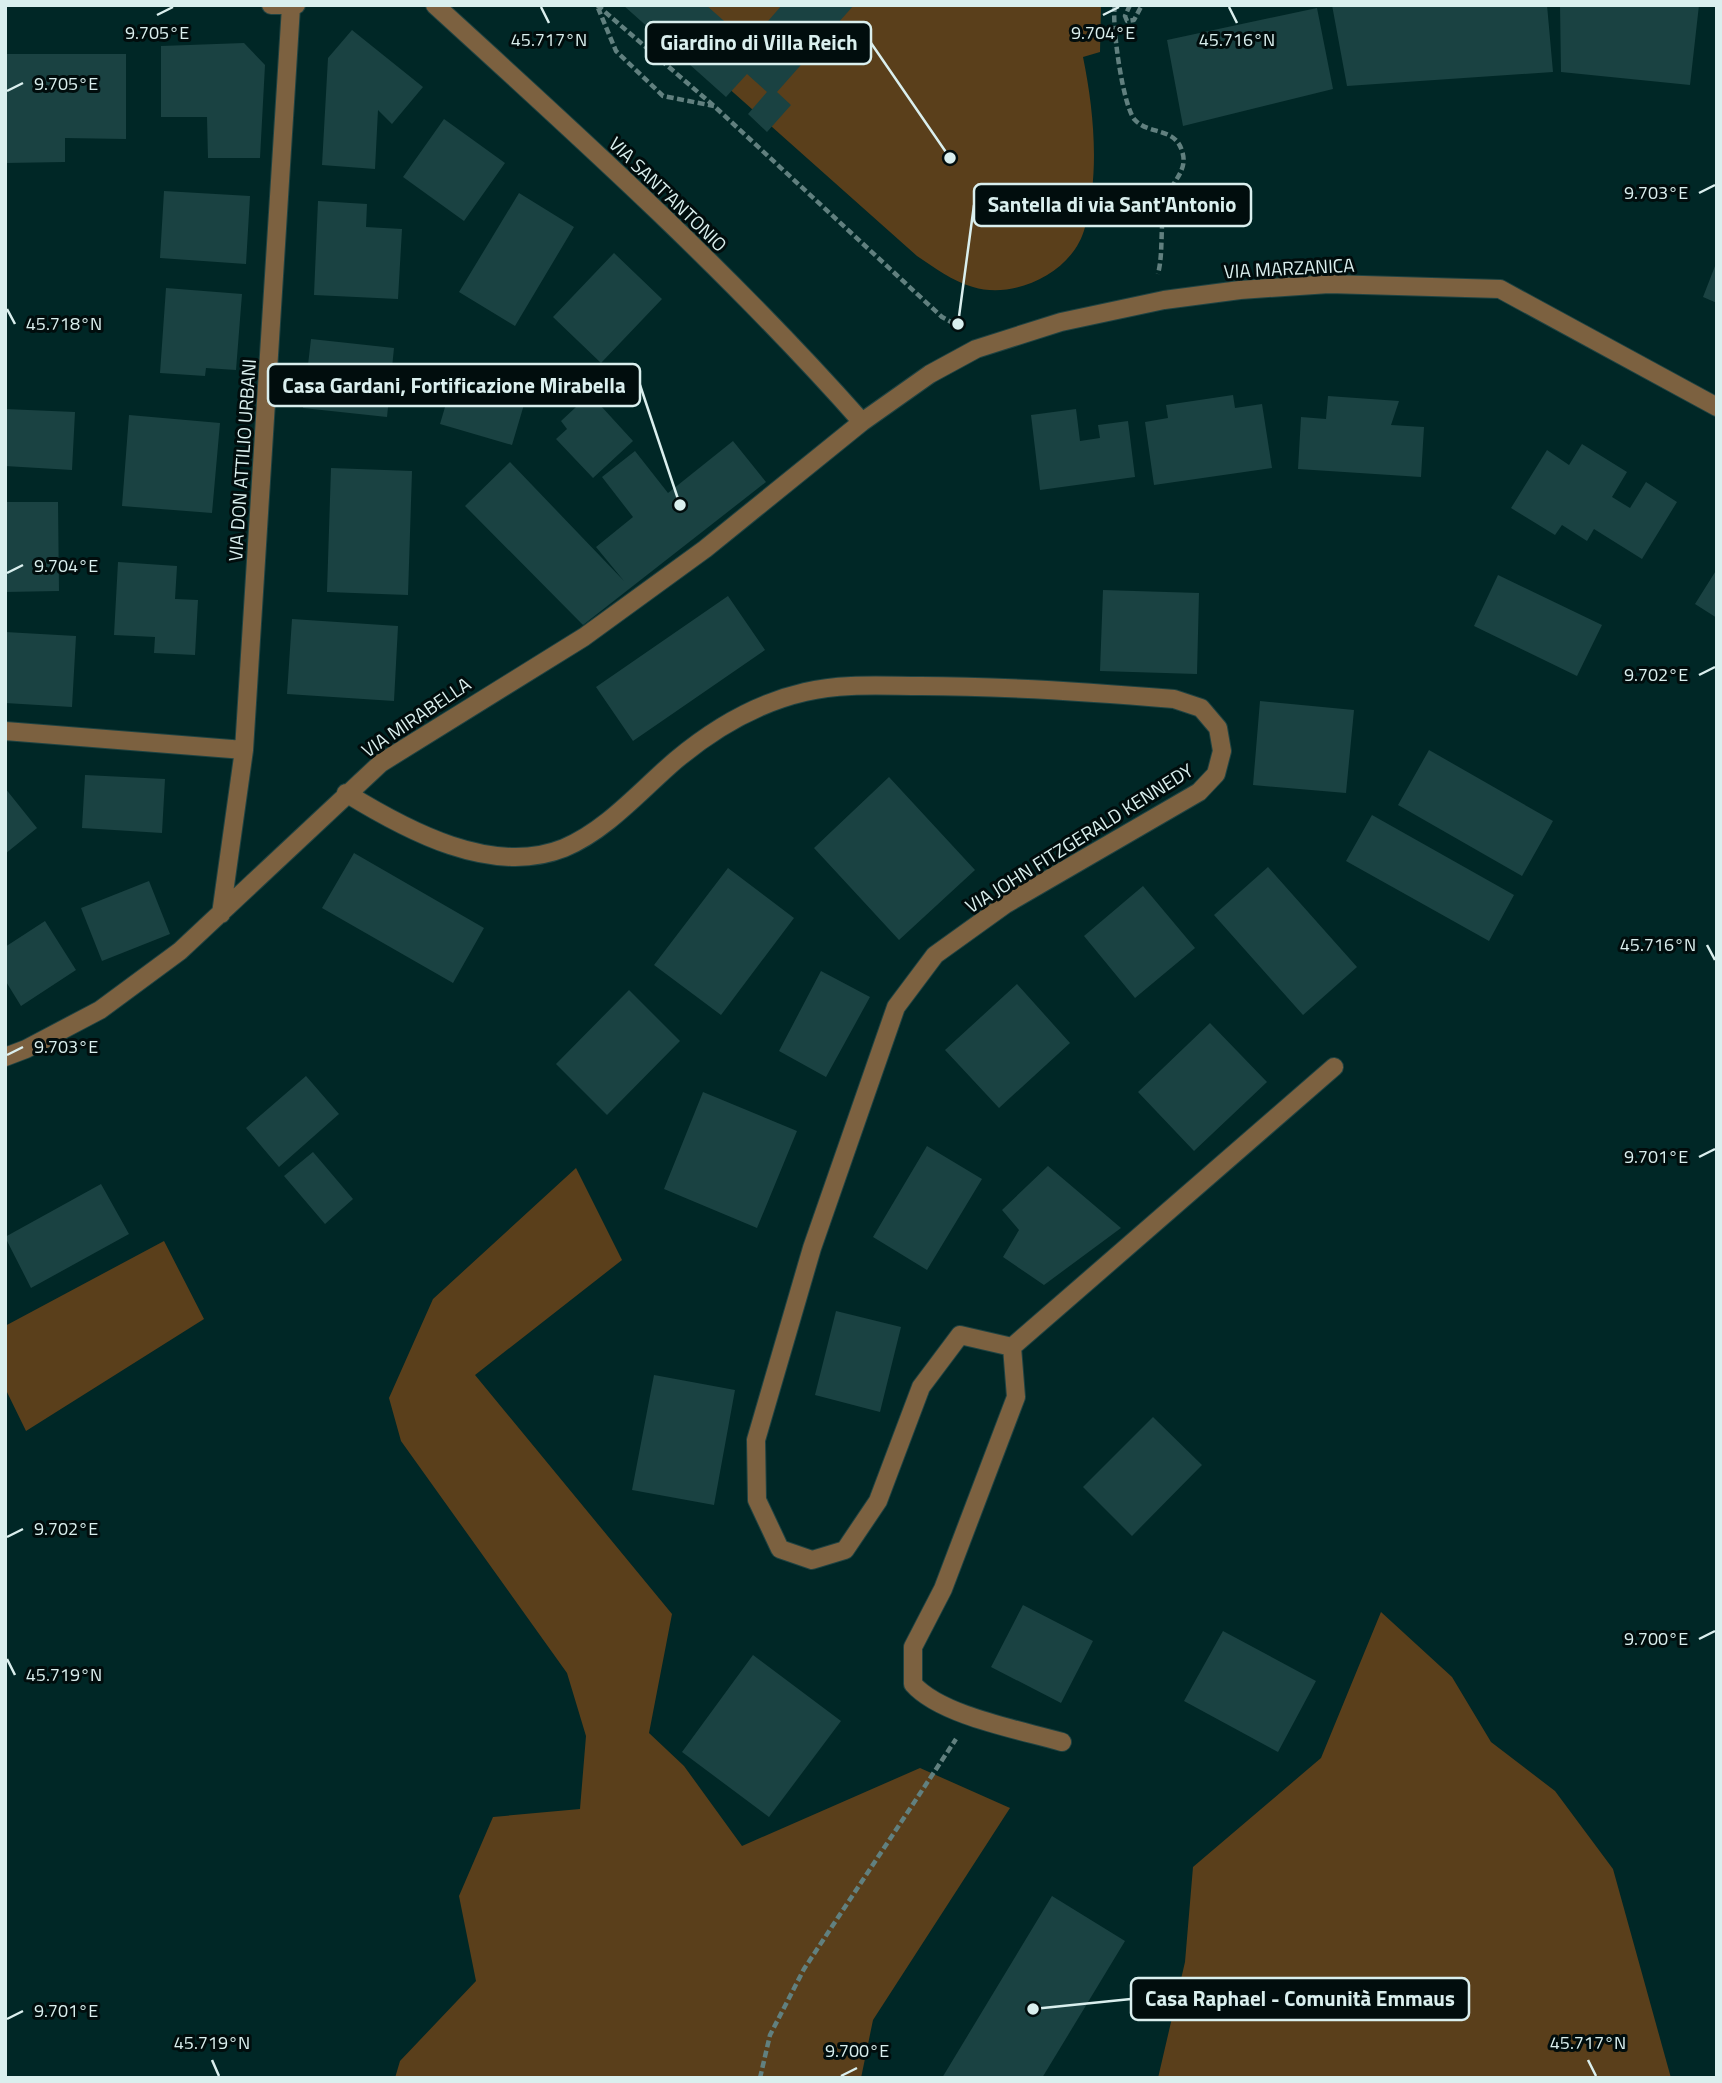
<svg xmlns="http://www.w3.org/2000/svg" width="1722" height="2083" font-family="'Titillium Web',sans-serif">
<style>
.green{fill:#5a3f1b}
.building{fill:#1a4242}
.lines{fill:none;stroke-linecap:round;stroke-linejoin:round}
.street-casing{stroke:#1f4342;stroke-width:20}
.path{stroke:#61807f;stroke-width:4.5;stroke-dasharray:7 3.5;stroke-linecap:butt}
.street{stroke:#7c6140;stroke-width:18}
.ticks{fill:none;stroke:#daefee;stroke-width:2.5}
.labels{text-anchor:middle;stroke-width:6;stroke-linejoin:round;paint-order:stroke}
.street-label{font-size:19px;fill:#daefee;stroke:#010d0d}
.ticks-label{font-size:18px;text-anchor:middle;fill:#daefee;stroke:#010d0d;stroke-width:6;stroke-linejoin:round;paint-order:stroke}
.leader{fill:none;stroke:#daefee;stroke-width:2.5}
.callout-dot{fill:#daefee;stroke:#010d0d;stroke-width:2.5}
.callout{fill:#010d0d;stroke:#daefee;stroke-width:2.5}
.callout-label{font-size:21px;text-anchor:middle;font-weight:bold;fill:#daefee}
</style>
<rect width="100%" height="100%" fill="#002726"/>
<path class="green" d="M635,5H1101L1100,52L1083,57C1094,111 1100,173 1085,227C1074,272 1015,300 973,287C952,281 935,268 917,256Z
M576,1168L622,1260L475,1375L672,1614L649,1733L684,1766L742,1846L920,1768L1010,1808L873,2020L861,2078H395L400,2061L476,1981L459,1896L493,1817L580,1809L586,1736L567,1673L401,1441L389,1398L433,1299Z
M164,1241L204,1319L26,1431L5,1388V1326Z
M1381,1612L1452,1677L1491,1742L1555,1791L1613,1869L1671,2078H1158L1185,1962L1193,1867L1321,1758Z"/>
<path class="building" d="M623,5H706L749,43L782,5H854L777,92L791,105L767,132L748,114L767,92L747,74L726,97Z
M1332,5H1547L1553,72L1347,86Z
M1560,5H1699L1690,85L1561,72Z
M1317,8L1333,89L1183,126L1167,40Z
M352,30L423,87L392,124L378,110L375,169L322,165L328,58Z
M244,43L265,65L260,158H208L207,117H161V46Z
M5,54H126V139L65,138V162L5,163Z
M444,119L505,163L464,221L403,177Z
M164,191L250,196L246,264L160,258Z
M519,193L574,227L515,326L459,292Z
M318,201L367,204L366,227L402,229L398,299L314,295Z
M614,253L662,299L601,363L553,317Z
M1717,261V303L1703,297Z
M166,288L242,294L236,370L206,368L205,376L160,373Z
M311,339L394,348L387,417L303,408Z
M456,370L528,391L512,445L440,424Z
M590,394L633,441L593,478L556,439L567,429L561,421Z
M1233,395L1235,408L1262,404L1272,468L1154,485L1145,422L1168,418L1166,405Z
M1328,396L1399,401L1391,425L1424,427L1421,477L1298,469L1301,417L1326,419Z
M5,409L75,412L72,470L5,466Z
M1076,409L1080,441L1100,438L1098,425L1128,421L1135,477L1040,490L1031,415Z
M129,415L220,423L212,513L122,506Z
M733,441L766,482L583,625L465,506L510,462L624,581L596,547L633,517L602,477L635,451L668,493Z
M1582,444L1627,472L1612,497L1630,508L1646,482L1677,502L1642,559L1594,529L1587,541L1562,525L1555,535L1511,508L1547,450L1569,465Z
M331,468L412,471L408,595L327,592Z
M5,502H58L59,591L5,592Z
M118,562L177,566L175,599L198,600L195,655L154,653L155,637L114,635Z
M1717,569V618L1695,604Z
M1498,575L1602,625L1577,676L1474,626Z
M1103,590L1199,593L1197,674L1100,671Z
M728,596L765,650L633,741L596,687Z
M292,619L398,626L394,701L287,694Z
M5,632L76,636L72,707L5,703Z
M1260,701L1354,710L1346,793L1253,785Z
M1429,750L1553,821L1522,876L1398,805Z
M85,775L165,779L162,833L82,828Z
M889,777L975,870L899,940L814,848Z
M5,788L37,828L5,854Z
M1372,815L1514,895L1489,941L1346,861Z
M354,853L484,928L453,983L322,908Z
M1268,867L1357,967L1303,1015L1214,915Z
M728,868L794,918L721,1015L654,965Z
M149,881L170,934L102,961L81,908Z
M1143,886L1195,948L1135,998L1084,936Z
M45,921L76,970L21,1006L5,980V947Z
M821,971L870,997L826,1077L779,1051Z
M1017,984L1070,1043L999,1108L945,1050Z
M629,990L680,1041L607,1115L556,1064Z
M1210,1023L1267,1082L1194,1151L1138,1092Z
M306,1076L339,1114L279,1167L246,1128Z
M703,1092L797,1131L757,1228L664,1189Z
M927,1146L982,1179L927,1270L873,1237Z
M313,1152L353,1199L325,1224L284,1176Z
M1048,1166L1121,1228L1044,1285L1003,1257L1019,1230L1002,1210Z
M101,1184L129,1234L31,1288L5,1237Z
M836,1311L901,1327L880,1412L815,1395Z
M654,1375L735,1390L714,1505L632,1490Z
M1153,1417L1202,1465L1132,1536L1083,1487Z
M1023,1605L1093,1641L1061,1703L991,1667Z
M1223,1631L1316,1681L1278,1752L1184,1701Z
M753,1655L841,1721L769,1817L682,1752Z
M1052,1896L1125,1941L1042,2078H942Z"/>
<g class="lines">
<defs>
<path id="street" d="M271,5H296
M435,5C582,139 730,273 862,422
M5,731L244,750
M346,793C406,830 492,877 564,848C607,830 641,790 676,760C713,729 757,703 805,692C843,683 883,686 921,686C1006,686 1090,692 1174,699L1201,708L1218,728L1222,751L1216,774L1199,792L1006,904L935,955L896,1007L812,1248L756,1440L757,1500L780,1549L812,1560L845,1550L878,1501L921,1387L960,1335L1012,1347L1016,1397L943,1589L913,1647V1684C941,1716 1021,1730 1062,1742
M221,914L244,750L291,7
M5,1057L26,1049L100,1010L180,951L381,763L584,637L705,549L862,422L930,374L976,349L1061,322L1164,300L1240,290L1329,284L1500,289L1717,407
M1012,1347L1334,1067"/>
</defs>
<use href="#street" class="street-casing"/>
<path class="path" d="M597,5L714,106L942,317L960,327
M1115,5C1111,22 1123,108 1135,120C1149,135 1175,127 1182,151C1189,171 1171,182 1166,199C1159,223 1164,250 1158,274
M1130,5L1125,16L1127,21L1134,20L1142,5
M598,8L616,51L663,96L714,106
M760,2078L770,2035L804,1969L956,1739"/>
<use href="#street" class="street"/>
</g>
<path class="ticks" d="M541,7L549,23M1229,7L1237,23M157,15L173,7M1103,15L1119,7M7,91L23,83M1699,193L1715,185M7,309L15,324M7,573L23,565M1699,675L1715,667M1707,945L1715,960M7,1055L23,1047M1699,1157L1715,1149M7,1537L23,1529M1699,1639L1715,1631M7,1659L15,1675M7,2019L23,2011M212,2060L219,2076M1588,2060L1596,2076M841,2076L857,2068"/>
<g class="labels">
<g class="street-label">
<text transform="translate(668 194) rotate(44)" y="7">VIA SANT'ANTONIO</text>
<text transform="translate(1289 268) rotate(-3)" y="7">VIA MARZANICA</text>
<text transform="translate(242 460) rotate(-86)" y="7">VIA DON ATTILIO URBANI</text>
<text transform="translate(416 717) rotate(-34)" y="7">VIA MIRABELLA</text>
<text transform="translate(1079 838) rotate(-32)" y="7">VIA JOHN FITZGERALD KENNEDY</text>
</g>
</g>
<g class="ticks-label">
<text x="157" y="39">9.705°E</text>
<text x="1103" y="39">9.704°E</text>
<text x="549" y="46">45.717°N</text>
<text x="1237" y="46">45.716°N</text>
<text x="66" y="90">9.705°E</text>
<text x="1656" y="199">9.703°E</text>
<text x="64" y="330">45.718°N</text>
<text x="66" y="572">9.704°E</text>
<text x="1656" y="681">9.702°E</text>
<text x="1658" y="951">45.716°N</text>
<text x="66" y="1053">9.703°E</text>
<text x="1656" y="1163">9.701°E</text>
<text x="66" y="1535">9.702°E</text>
<text x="1656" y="1645">9.700°E</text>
<text x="64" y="1681">45.719°N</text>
<text x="66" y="2017">9.701°E</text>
<text x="212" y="2049">45.719°N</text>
<text x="1588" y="2049">45.717°N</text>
<text x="857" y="2057">9.700°E</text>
</g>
<path class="leader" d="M950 158L871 43M958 324L974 205M680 505L640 385M1033 2009L1131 1999"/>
<g class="callout-dot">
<circle cx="950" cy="158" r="7"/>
<circle cx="958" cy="324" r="7"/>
<circle cx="680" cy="505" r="7"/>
<circle cx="1033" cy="2009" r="7"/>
</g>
<g class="callout">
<rect x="646" y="22" width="225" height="42" rx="7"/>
<rect x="974" y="184" width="277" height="42" rx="7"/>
<rect x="268" y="364" width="372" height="42" rx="7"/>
<rect x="1131" y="1978" width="338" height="42" rx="7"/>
</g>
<g class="callout-label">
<text x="759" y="50">Giardino di Villa Reich</text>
<text x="1112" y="212">Santella di via Sant'Antonio</text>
<text x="454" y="393">Casa Gardani, Fortificazione Mirabella</text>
<text x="1300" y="2006">Casa Raphael - Comunità Emmaus</text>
</g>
<rect width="1722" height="2083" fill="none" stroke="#daefee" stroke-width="14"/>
</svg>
